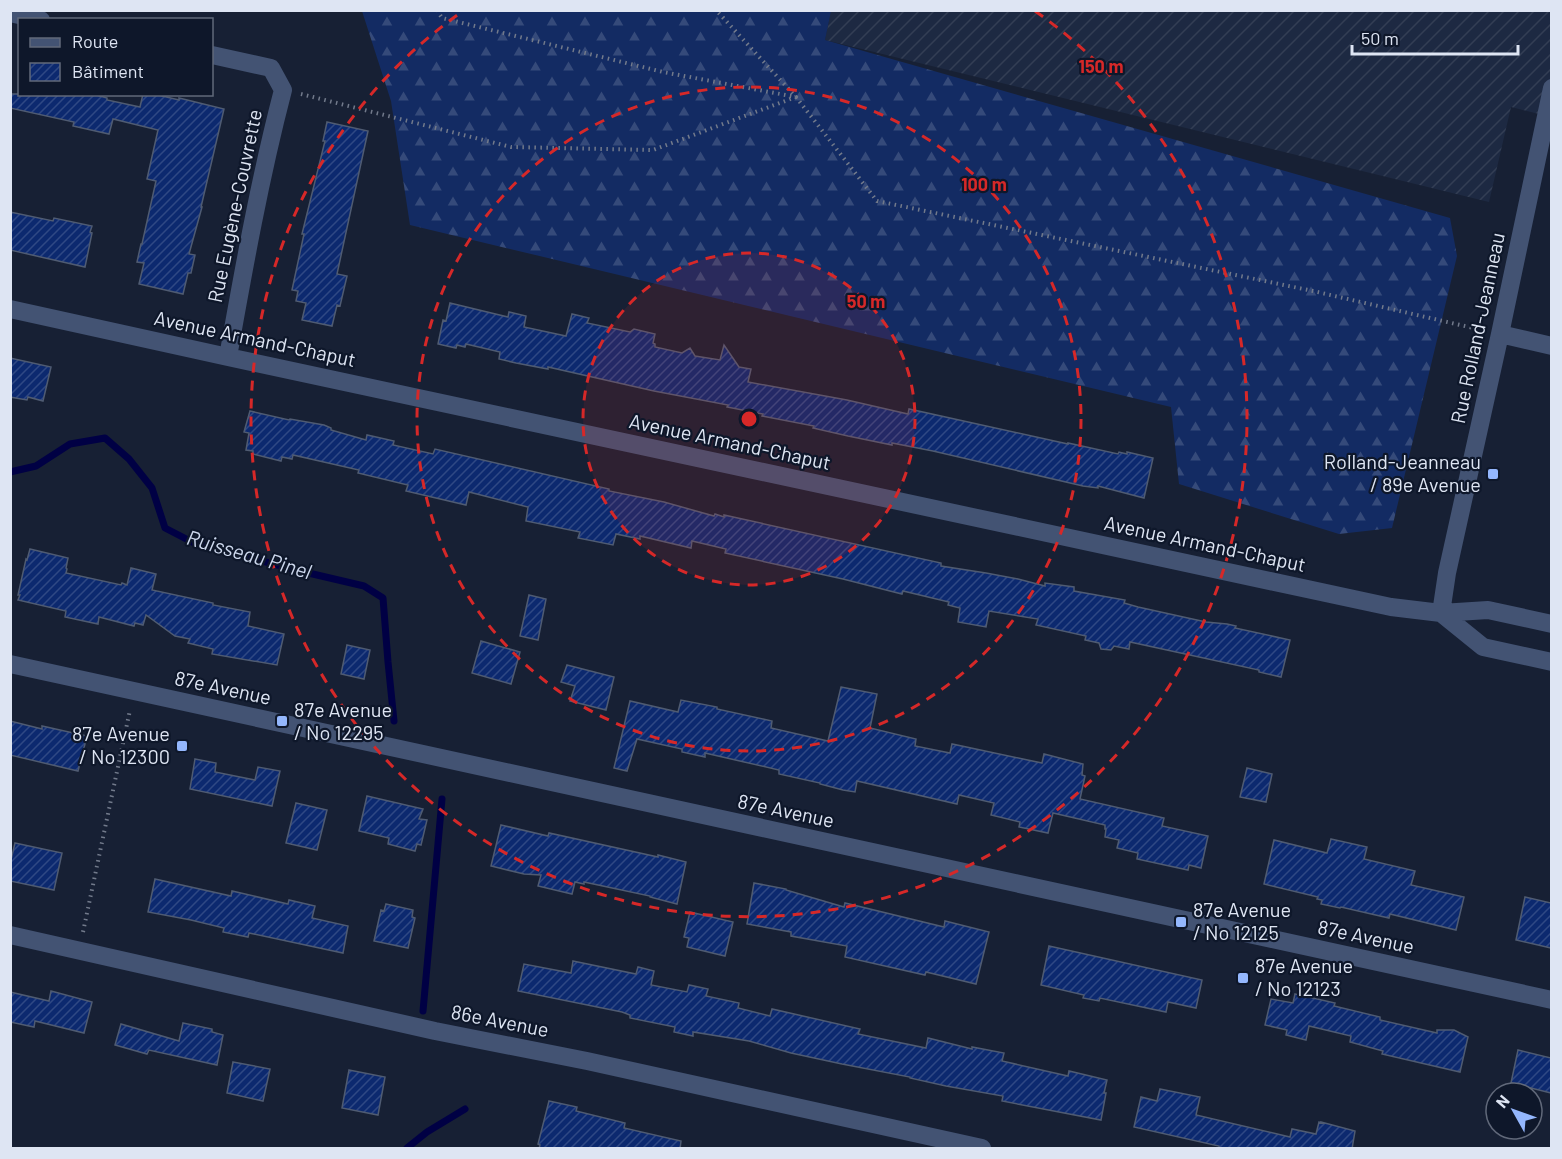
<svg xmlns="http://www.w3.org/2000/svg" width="1562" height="1159" font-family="Barlow,sans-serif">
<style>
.industrial{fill:url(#industrial-furrows)}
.forest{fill:url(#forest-firs)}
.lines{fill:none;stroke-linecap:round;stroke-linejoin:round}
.stream{stroke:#004;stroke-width:7}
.building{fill:url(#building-hatch);stroke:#4f5b72;stroke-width:1.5}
.path{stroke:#727a8b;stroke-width:4;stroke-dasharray:1.5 4.5;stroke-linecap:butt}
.minor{stroke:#435373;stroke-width:18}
.ring{fill:none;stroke:#d62828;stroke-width:3;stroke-dasharray:10 8}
.poi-dot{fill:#94b7fd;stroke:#0e172a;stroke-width:2}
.labels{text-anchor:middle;stroke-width:4.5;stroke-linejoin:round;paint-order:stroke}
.street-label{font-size:20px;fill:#dee5f3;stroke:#0e172a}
.poi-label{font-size:20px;fill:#dee5f3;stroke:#0e172a;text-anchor:start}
.water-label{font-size:21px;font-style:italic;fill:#cdd8ed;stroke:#0e172a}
.centre{fill:#d62828;stroke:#0e172a;stroke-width:3}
.ring-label{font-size:18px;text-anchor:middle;font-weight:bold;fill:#d62828;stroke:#0e172a;stroke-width:4.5;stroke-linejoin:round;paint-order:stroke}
</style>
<defs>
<pattern id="industrial-furrows" width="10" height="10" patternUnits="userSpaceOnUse" patternTransform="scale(1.5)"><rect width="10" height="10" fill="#1d2942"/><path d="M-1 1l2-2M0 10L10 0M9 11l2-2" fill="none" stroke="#333e54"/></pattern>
<pattern id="forest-firs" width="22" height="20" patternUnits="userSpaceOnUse" patternTransform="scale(1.5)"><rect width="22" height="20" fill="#132b63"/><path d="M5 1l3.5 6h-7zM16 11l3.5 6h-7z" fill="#354a7a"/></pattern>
<pattern id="building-hatch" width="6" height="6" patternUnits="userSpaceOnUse" patternTransform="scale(1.5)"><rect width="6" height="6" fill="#0c296f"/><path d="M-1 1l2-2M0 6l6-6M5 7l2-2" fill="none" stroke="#2f4884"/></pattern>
</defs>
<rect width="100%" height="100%" fill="#172034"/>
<path class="industrial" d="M831,10L1551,11V117L1511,107L1489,202L825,40Z"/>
<path class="forest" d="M362,11H831L825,40L1450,218L1457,256L1392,528L1339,534L1179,484L1171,407L410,225L391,101Z"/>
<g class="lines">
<path class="stream" d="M10,472L36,466L70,444L105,438L129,459L152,488L165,528L194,543L300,571L364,586L383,598L388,662L394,721
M423,1011L442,799
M407,1148L427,1132L465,1109"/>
</g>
<path class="building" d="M10,94H93L107,98V100L140,107L143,94H154L179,100V98L224,109L201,207H202L189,254L195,255L191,273H188L183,294L139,284L144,263L137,262L141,244H142L156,181L147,179L158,130L113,119L109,134L73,126L74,122L10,108Z
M327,122L368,131L337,274L347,276L340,306L337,305L332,326L302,320L306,303L296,301L298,291L292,290L304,234H302L325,141H323Z
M10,212L53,221L54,218L92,226L90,232L92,233L85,267L10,250Z
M450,303L508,317L509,312L526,316L524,327L566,336L572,314L589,318L587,323L630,332L634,329L655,334L653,343L655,344V347L682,353L690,348L695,356L720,360L724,345L739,367L751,369L748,382L847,400L908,414L909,409L1068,444V443L1118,454L1119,452L1127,454V452L1153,458L1144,498L1098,486V488L1083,486L933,451L892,443V445L848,436L813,428L814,426L762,416L763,414L727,407L728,405L654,391L548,367V369L516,363L499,359L500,352L466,344L465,347L457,345L456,348L438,344L443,320L446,321Z
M10,358L51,367L43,401L28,397L27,400L10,397Z
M250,411L289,420L290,419L324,425L331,428V430L366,440L367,435L394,441L393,445L433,454L435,449L609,489V491L664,502L714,516L715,514L724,517V515L941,563V566L986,573L1018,579L1045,586V583L1074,587V591L1125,600L1124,603L1138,607L1206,622L1227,624L1236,626L1235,628L1290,640L1281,677L1259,672V670L1130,642L1129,649L1114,646L1111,650L1101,649L1099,643L1085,640L1086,636L1036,625L1038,619L989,611L986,627L958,622L960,608L948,605L949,602L903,591L902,594L843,579L725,553L726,549L692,541L691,548L640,536V539L616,534L613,545L578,538L580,532L526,521L528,507L469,492L466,505L406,491L408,485L358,473L359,470L293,455L292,459L282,457L281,461L253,454V451L246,450L249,433L244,432Z
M30,549L68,558L66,568L67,569L66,573L121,585L122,583L127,585L131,568L156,574L152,590L213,603V605L250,612L248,626L284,634L277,665L212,654L213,649L188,643L190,639L175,636L146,615L143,625L135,623L134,626L99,617L98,624L65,617L66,611L18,600L20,595H18L26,559L27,560Z
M529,595L546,599L538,640L520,636Z
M481,641L520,652L511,684L472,673Z
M347,645L370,650L364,679L341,674Z
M567,665L614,677L606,710L570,701L575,686L561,682Z
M841,687L877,694L870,728L916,739L915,746L950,753L952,744L1042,763L1044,754L1083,764L1082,775L1085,776L1080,799L1164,818L1162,826L1208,836L1201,868L1189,865L1188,870L1137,859L1138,853L1117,848L1119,840L1105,837L1106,829H1105V825L1053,813L1048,833L1019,827L1020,822L991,815L994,803L959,795L957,804L857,781L855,792L843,790L820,784V783L779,774V770L705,753V757L682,752V749L637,739L627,771L614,768L630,701L678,712L681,700L717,707V709L772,721L771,728L828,741Z
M10,721L42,729V726L87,736L78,771L10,755Z
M195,759L216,763L215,772L255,780L258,767L280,771L272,806L190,789Z
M1247,768L1272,774L1266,802L1240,797Z
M367,796L423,809L419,819L427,820L421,845L417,844L415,851L388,844L389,838L359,831Z
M296,803L327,810L317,850L286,843Z
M501,825L548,836L549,833L658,857V855L686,862L677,904L650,897V896L584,882V884L575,882L572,894L538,886L541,875L524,874L491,866Z
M1331,839L1367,847L1364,859L1415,871L1411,885L1464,897L1456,930L1390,914L1389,918L1341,907L1340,908L1321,904L1322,900L1317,899L1318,897L1264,884L1274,840L1327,853Z
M15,843L62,853L54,890L10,881V864Z
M155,879L231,896L232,891L288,904L289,900L315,906L312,918L348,926L343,953L249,933L248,937L223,932L224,928L191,920L148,912Z
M754,883L786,889V890L844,907L845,903L944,927L945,921L989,932L976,984L926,972L925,975L845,957L847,946L791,936V932L747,924Z
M1525,897L1551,903V948L1516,940Z
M386,904L413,910L412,917L415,918L408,948L374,941L381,910L384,911Z
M690,912L733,922L725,956L687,947L689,938L684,937Z
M1049,946L1202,980L1196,1008L1168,1002L1166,1012L1100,998L1099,1001L1083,998L1084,995L1041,985Z
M573,961L636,974L638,967L654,971L651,985L687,992L689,985L708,989L706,996L739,1003L738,1008L770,1016L772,1009L860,1029L858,1034L926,1048L928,1038L972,1049V1047L1004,1053L1002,1061L1068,1076L1069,1071L1107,1080L1104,1093H1106L1101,1120L1002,1101L1003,1096L946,1086L910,1078V1077L842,1064L791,1053L749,1041L693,1032V1036L674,1032L675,1027L630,1018V1015L622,1012L518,991L524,964L571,973Z
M51,991L92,1002L84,1033L35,1021L34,1027L10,1022V992L49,1001Z
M1295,994L1335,1003L1334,1006L1380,1017V1020L1437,1033V1030H1454L1468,1037L1460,1072L1382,1054L1383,1051L1350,1042L1351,1036L1309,1026L1306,1040L1286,1035L1287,1030L1265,1025L1271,999L1293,1003Z
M183,1023L212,1029V1032L223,1035L217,1065L149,1050L147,1054L115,1045L121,1024L179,1041Z
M1518,1050L1551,1058V1093L1511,1083Z
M233,1062L270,1069L263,1101L227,1093Z
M349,1070L385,1077L378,1115L342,1108Z
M1160,1089L1200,1097L1196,1115L1290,1137L1292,1129L1316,1134L1319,1122L1321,1123V1122L1355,1131L1352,1149H1219V1146L1134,1127L1141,1097L1157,1101Z
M549,1101L577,1107L576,1111L625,1123L624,1128L681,1141L680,1149H539L540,1145L538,1144Z"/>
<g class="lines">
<path class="path" d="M437,10L442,18L663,72L796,97L877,201L1313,291L1482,330
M301,94L511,147L653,150L796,97L716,10
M83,932L130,710"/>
<path class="minor" d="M10,13L41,20
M212,55L271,68L283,90C260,178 244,267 228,357
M10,309L228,357L1391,607L1441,613L1488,610L1552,624
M1500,334L1552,346
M1441,613L1447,573L1500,334L1552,88
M1441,613L1483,647L1552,662
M10,664L1552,1000
M10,935L435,1031L587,1061L982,1148"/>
</g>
<circle cx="749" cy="419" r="166" fill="#d62828" fill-opacity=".12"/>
<g class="ring">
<circle cx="749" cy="419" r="166"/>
<circle cx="749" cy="419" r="332"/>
<path d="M1035 11A498 498 0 1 1 463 11"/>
</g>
<g class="poi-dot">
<rect x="1487" y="468" width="12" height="12" rx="3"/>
<rect x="276" y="715" width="12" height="12" rx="3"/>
<rect x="176" y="740" width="12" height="12" rx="3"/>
<rect x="1175" y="916" width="12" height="12" rx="3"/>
<rect x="1237" y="972" width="12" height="12" rx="3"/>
</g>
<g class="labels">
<g class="street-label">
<text transform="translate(235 206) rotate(-78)" y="7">Rue Eugène-Couvrette</text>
<text transform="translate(1478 328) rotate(-78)" y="7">Rue Rolland-Jeanneau</text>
<text transform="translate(255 339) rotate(12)" y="7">Avenue Armand-Chaput</text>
<text transform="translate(730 442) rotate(12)" y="7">Avenue Armand-Chaput</text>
<text transform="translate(1205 544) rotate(12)" y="7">Avenue Armand-Chaput</text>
<text transform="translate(223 688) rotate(12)" y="7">87e Avenue</text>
<text transform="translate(786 811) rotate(12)" y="7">87e Avenue</text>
<text transform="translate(1366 937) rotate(12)" y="7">87e Avenue</text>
<text transform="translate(500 1021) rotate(11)" y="7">86e Avenue</text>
</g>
<g class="poi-label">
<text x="1481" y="469" text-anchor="end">Rolland-Jeanneau<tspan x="1481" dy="23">/ 89e Avenue</tspan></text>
<text x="294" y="717">87e Avenue<tspan x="294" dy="23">/ No 12295</tspan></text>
<text x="170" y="741" text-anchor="end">87e Avenue<tspan x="170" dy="23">/ No 12300</tspan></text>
<text x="1193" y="917">87e Avenue<tspan x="1193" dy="23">/ No 12125</tspan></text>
<text x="1255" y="973">87e Avenue<tspan x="1255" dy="23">/ No 12123</tspan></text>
</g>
<g class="water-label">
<text transform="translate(249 555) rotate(16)" y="7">Ruisseau Pinel</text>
</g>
</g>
<circle cx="749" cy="419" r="9" class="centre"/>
<g class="ring-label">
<text x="1101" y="73">150 m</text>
<text x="984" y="191">100 m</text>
<text x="866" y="308">50 m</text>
</g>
<rect width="1562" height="1159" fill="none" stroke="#dee5f3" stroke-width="24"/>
<rect x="18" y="18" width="195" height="78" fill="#0e172a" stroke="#61697a" stroke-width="1.5"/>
<rect x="30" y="38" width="30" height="9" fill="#435373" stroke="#61697a" stroke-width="1.5"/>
<text x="72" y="48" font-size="18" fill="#dee5f3">Route</text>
<rect x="30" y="63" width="30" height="18" fill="url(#building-hatch)" stroke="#61697a" stroke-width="1.5"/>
<text x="72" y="78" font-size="18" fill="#dee5f3">Bâtiment</text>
<g transform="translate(1514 1111) rotate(310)"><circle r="28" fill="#0e172a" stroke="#61697a" stroke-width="1.5"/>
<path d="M0-4.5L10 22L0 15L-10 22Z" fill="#94b7fd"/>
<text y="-9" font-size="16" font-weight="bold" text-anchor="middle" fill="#dee5f3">N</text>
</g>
<path d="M1352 45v9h166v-9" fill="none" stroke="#dee5f3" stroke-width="3"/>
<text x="1361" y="45" font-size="18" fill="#dee5f3" stroke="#0e172a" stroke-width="4.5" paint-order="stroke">50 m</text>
</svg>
